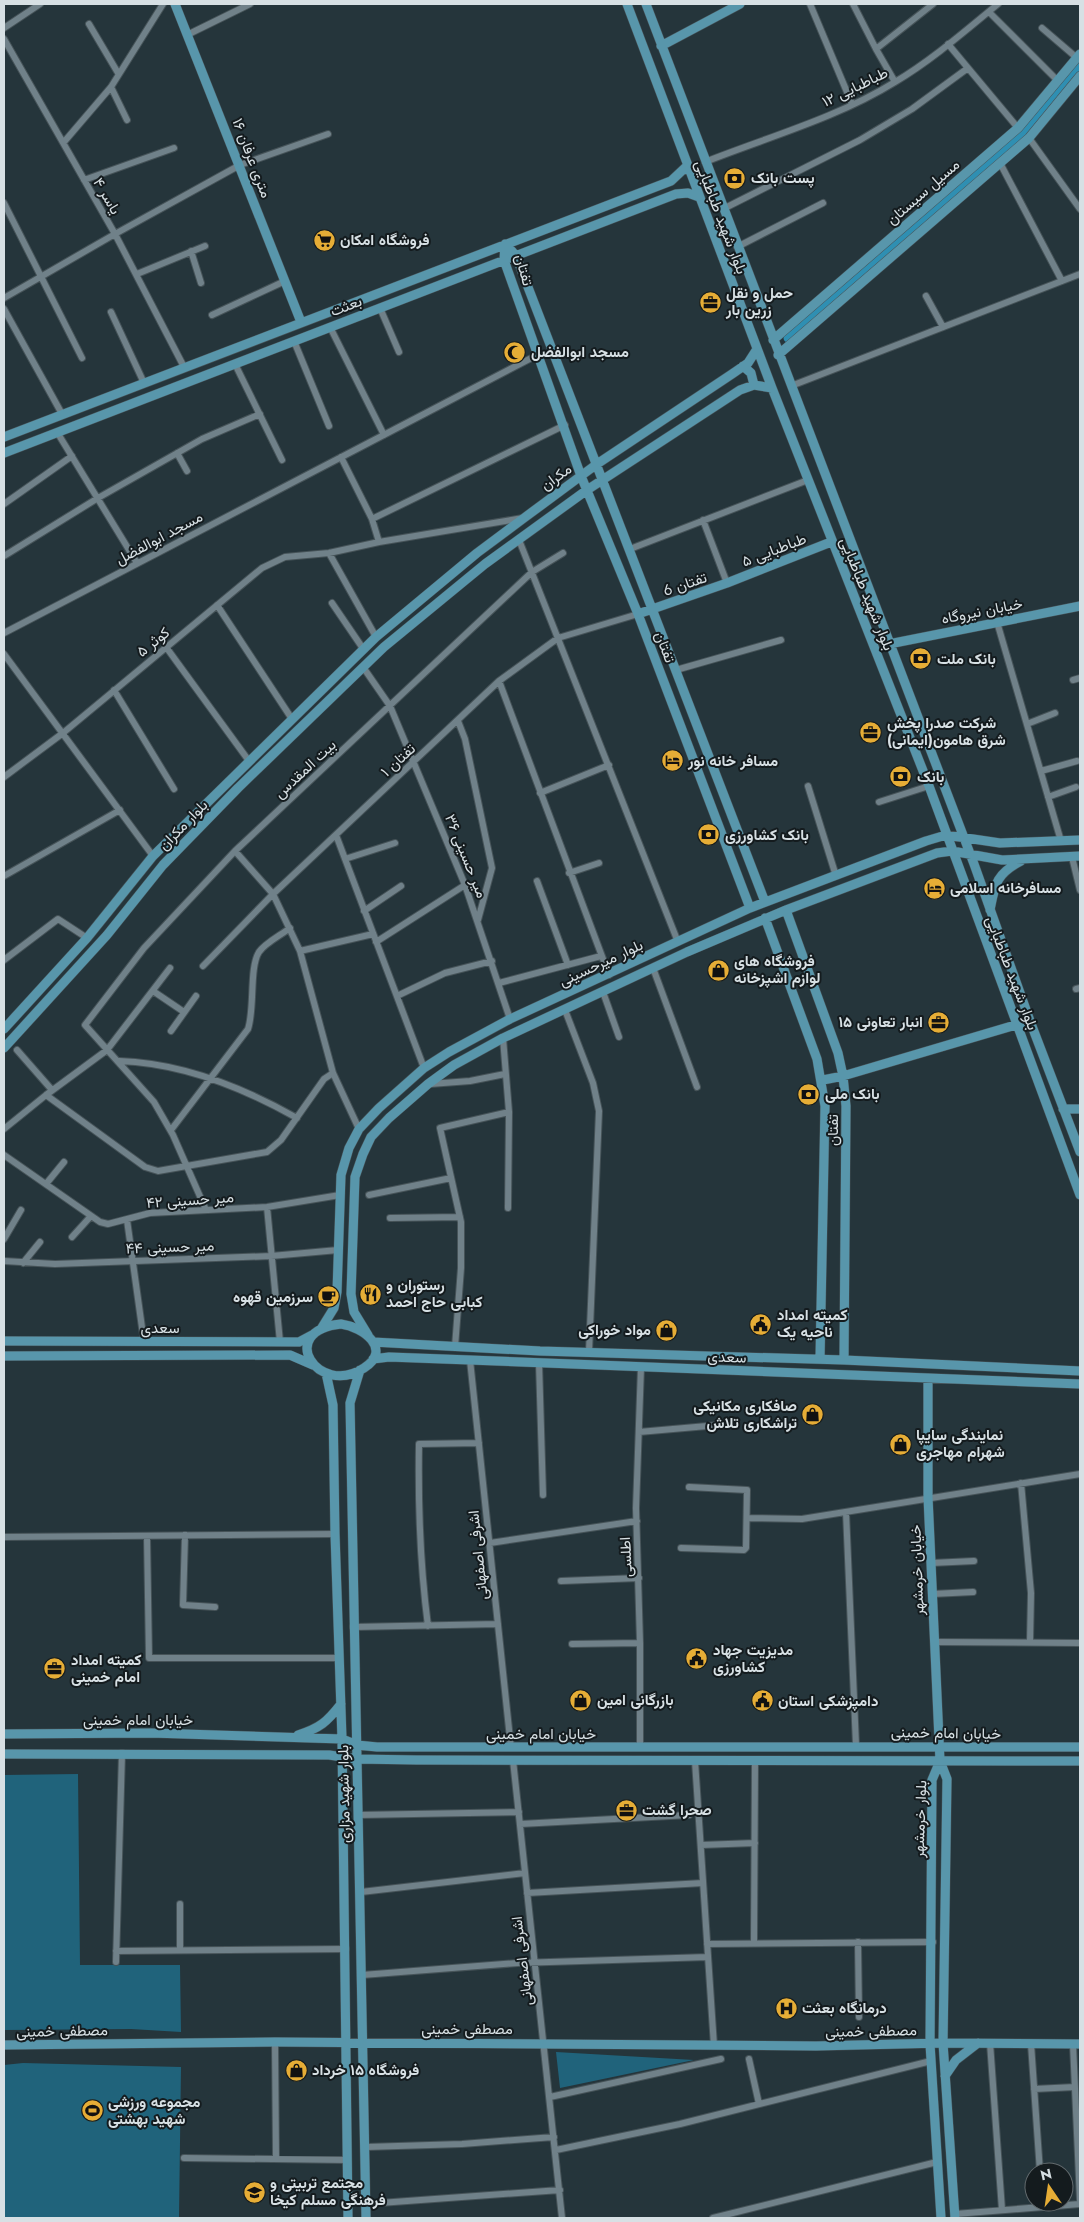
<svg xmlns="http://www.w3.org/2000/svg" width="1084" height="2222" font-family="Jost,Vazirmatn,sans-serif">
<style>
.green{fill:#20637b}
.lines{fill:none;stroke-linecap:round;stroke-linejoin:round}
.canal{stroke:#2f8fb2;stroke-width:9}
.street-casing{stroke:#465358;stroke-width:8}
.secondary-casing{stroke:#465358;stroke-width:10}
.street{stroke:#708189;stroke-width:6}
.secondary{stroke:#5896ab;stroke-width:9}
.labels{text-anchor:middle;stroke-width:4;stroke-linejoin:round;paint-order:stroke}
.street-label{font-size:15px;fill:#d7e0e4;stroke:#141b1e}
.poi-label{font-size:15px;font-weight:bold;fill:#d7e0e4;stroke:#141b1e;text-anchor:start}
</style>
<rect width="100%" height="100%" fill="#25353b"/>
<path class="green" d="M78,1774L80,1965H180L181,2032L131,2029L4,2030V1775Z
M556,2052L694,2060L560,2088Z
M23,2063L181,2067L179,2218H4V2065Z"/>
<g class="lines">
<path class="canal" d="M788,338L1024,134L1080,66"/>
<defs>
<path id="street" d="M810,4L852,104
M853,4L876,49
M989,12L1058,81
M89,24L118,73
M4,28L40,4
M1042,28L1077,58
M189,34L250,4
M4,39L115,234L184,367
M948,44L1018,128
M895,82L876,49L933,4
M111,87L127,120
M1029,138L1080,209
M64,142L111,87L163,4
M705,162C768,137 837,118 895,82C932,60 965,31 998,4
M1000,163L1062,281
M84,180L174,148
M4,203L82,358
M723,209L860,140L912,109L968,68
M737,247L823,203
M191,251L201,283
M137,274L205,246
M926,296L943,327
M4,298L115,234L240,165L328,134
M380,308L399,352
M4,309L62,414
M111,312L144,383
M212,315L285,281
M330,327L384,435
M294,341L329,426
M235,364L282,460
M791,386L1080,274
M57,432L137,563
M177,453L187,471
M341,457L372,519L379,542
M4,504L72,456
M372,519L565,425
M703,520L727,583
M519,540L678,942
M630,549L808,480
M329,553L376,637
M4,556L98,498L202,439L260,414
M332,603L364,650
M217,605L292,719
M997,622L1061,841
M4,633L539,354
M166,647L249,761
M4,654L153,856
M363,667L390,706L465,885L510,1019
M676,670L781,640
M1073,680L1080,678
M499,681L609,975
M114,690L174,789
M458,721L465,739L492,868L478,920
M1027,724L1055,713
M1041,771L1077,761
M4,777L63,733L262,568L285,557L329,553L379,542L523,518
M808,786L836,876
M540,793L609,765
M1048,797L1076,787
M879,802L929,786
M336,835L424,1068
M235,851L273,894L300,951L333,1073L359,1129
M1072,857L1080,890
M345,859L395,843
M569,873L599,863
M4,876L120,810
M537,881L568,965
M364,911L401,886
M376,942L465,885
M300,951L373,934
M4,960L58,919L87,938
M203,966L273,894L499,681L558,638L638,614
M653,968L697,1087
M499,983L601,956
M1076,989L1080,988
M153,991L184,1012
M603,992L619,1037
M397,996L445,973L492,961
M565,1010L593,1083L599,1111L589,1352
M171,1031L196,996
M503,1038L509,1112L508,1208
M17,1050L52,1090
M119,1061C181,1063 244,1088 297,1118
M430,1084L470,1081L505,1074
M46,1095L145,1167L158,1171L267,1152L281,1140L324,1079L333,1073
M4,1129L46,1095L107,1050L170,968
M171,1130L248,1029C255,1008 249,968 259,952C265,943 281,935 290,928
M4,1155L100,1222L108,1224L150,1213L267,1207L340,1195
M46,1184L64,1162
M369,1195L451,1178
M267,1207L280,1342
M206,1210L173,1135L154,1102L85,1025L144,948L235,851L532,572L563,553
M390,1218L460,1217
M127,1220L144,1342
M72,1237L91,1216
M4,1239L21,1210
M4,1261L55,1264L271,1256L338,1250
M23,1263L40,1242
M455,1347L461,1268V1222L440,1128L509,1112
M470,1360L511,1748
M539,1363L543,1495
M639,1432L730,1424
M1021,1483L1031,1593L1030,1642
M846,1512L856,1745
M748,1518L802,1519L1080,1474
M185,1535L183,1605L215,1607
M147,1536L149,1658H339
M4,1537L335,1534
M490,1543L637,1521
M681,1548L744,1550L746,1548L747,1490L689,1487
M931,1563L974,1561
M561,1581L639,1578
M932,1594L973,1592
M428,1626C420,1565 418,1505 419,1444L479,1443
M353,1627L498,1624
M934,1642L1080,1643
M572,1644L640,1643
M640,1747V1643L636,1508L641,1367
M513,1760L562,2218
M695,1761L714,2046
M358,1815L519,1812
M520,1824L689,1815
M701,1845L755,1843
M361,1892L525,1873
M527,1893L703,1883
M754,1942L755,1760
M858,1942L859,2017
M707,1944L933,1942
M180,1950V1904
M116,1951L346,1949
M116,1962L122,1753
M362,1975L518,1963L708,1957
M275,2042L276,2159
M990,2043L1002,2210
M1031,2044L1040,2172
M1073,2044L1080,2200
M749,2059L759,2104
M1034,2089L1075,2087
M550,2097L721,2059
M366,2147L462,2144L554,2137
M556,2150L680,2124L931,2061
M184,2158L347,2160
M366,2204L560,2190
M955,2214L1080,2204
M713,2218L937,2162"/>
<path id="secondary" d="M175,4L301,322
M627,4L772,388L929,786L1080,1195
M646,4L974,864L1030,1021L1080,1152
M661,46L740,4
M505,244L504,260L581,476L638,614L750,908
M512,251L516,256L765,902
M773,340L1018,128L1080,54
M778,355L1029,138L1080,76
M743,366L751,373L754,385
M4,437L671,181L687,166
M4,453L676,194L688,193L699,197
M638,614L727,583L831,542
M889,644L1080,606
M786,910L838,1053L843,1076L846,1106L844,1360
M990,910C995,884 996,874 1021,861
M765,918L817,1059L825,1106L820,1359
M4,1029L87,938L153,856L376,637L477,553L524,518L597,464L732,374L748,363L757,349
M4,1048L107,935L163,865L238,788L384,647L485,564L587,490L740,390L754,385L772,388
M823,1080L843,1076L1022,1023
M1063,1109H1080
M341,1324C363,1327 393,1349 364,1368C318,1398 275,1331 341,1324Z
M321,1329L334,1308L337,1292L341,1175L349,1148L359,1129L379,1108L424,1068L449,1052L510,1019L750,908L926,841L946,835L1000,843L1080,840
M368,1335L354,1312L351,1294L355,1177L363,1154L371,1137L389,1118L428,1084L454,1065L503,1038L687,952L786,910L937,853L952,851L1002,860L1080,856
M4,1341L299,1342L314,1334
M373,1342L540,1351L844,1360L1080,1371
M4,1356L290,1355L313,1365
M373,1359L389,1357L470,1360L1080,1384
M360,1370L350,1403L366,2218
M326,1373L333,1405L335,1534L342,1739L348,2218
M928,1378V1497L940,1761
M4,1734L151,1733L342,1739L357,1745L377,1747H1080
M298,1735C320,1728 327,1722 341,1704
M4,1754L329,1755L357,1759L417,1760L1080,1761
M4,2045L275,2042L816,2046L943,2043L1080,2044
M945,2076L956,2060L978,2043
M941,2218L930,2044L932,1780L940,1761L947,1779L943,2043L955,2218"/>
</defs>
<use href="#street" class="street-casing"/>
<use href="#secondary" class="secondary-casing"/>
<use href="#street" class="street"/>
<use href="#secondary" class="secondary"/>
</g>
<defs>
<symbol id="bank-disc" viewBox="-11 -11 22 22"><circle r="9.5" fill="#e6ad36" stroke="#141b1e"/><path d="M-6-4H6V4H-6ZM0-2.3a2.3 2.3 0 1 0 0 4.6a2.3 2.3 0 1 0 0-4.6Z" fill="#111"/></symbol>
<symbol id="supermarket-disc" viewBox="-11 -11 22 22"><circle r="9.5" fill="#e6ad36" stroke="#141b1e"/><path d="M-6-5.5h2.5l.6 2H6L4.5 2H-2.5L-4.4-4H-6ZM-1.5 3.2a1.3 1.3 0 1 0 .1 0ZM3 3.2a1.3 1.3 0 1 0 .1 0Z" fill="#111"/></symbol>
<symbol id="office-disc" viewBox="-11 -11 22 22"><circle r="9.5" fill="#e6ad36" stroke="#141b1e"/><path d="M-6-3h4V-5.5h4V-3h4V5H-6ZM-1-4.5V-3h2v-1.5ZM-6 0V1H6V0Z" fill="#111"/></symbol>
<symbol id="mosque-disc" viewBox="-11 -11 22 22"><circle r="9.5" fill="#e6ad36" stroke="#141b1e"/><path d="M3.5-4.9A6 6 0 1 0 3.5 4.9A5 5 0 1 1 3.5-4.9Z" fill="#111"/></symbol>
<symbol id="hotel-disc" viewBox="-11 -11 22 22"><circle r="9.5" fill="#e6ad36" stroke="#141b1e"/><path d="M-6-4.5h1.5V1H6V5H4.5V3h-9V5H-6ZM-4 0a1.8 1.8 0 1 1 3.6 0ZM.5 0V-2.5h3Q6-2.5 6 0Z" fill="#111"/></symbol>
<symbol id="shop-disc" viewBox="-11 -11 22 22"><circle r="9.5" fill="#e6ad36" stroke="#141b1e"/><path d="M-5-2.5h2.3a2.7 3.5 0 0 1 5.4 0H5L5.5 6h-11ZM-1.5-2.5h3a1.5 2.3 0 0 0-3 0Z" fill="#111"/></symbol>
<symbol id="restaurant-disc" viewBox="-11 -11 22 22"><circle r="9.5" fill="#e6ad36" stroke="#141b1e"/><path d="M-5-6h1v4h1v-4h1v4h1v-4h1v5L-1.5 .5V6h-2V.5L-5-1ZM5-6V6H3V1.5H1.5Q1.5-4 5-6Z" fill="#111"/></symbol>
<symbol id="cafe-disc" viewBox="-11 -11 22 22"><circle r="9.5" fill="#e6ad36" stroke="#141b1e"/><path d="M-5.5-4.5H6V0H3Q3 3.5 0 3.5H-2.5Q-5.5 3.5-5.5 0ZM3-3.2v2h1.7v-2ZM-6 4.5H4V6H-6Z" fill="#111"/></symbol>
<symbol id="civic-disc" viewBox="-11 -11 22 22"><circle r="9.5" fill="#e6ad36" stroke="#141b1e"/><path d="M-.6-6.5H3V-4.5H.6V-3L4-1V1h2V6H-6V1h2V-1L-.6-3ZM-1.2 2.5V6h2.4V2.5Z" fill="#111"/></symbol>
<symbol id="hospital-disc" viewBox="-11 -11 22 22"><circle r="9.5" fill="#e6ad36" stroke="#141b1e"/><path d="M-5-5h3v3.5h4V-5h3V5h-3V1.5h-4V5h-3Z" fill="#111"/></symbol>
<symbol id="stadium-disc" viewBox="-11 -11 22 22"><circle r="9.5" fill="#e6ad36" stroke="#141b1e"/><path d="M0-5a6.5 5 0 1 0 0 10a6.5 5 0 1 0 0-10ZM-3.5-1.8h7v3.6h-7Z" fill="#111"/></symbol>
<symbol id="school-disc" viewBox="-11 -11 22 22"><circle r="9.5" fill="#e6ad36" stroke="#141b1e"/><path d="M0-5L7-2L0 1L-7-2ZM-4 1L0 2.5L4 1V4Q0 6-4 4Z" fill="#111"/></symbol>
</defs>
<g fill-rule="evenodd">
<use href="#bank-disc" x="722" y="166" width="25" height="25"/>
<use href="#supermarket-disc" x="312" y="228" width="25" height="25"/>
<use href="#office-disc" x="698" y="290" width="25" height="25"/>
<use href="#mosque-disc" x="502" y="340" width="25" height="25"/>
<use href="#bank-disc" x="908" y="646" width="25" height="25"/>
<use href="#office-disc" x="858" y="720" width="25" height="25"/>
<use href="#hotel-disc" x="660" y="748" width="25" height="25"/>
<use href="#bank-disc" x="888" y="764" width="25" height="25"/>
<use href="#bank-disc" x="696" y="822" width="25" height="25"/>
<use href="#hotel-disc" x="922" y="876" width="25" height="25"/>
<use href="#shop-disc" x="706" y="958" width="25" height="25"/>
<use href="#office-disc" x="926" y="1010" width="25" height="25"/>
<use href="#bank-disc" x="796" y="1082" width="25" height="25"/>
<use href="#restaurant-disc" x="358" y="1282" width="25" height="25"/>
<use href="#cafe-disc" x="316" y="1284" width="25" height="25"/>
<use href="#civic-disc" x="748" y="1312" width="25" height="25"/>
<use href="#shop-disc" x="654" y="1318" width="25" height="25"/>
<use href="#shop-disc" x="800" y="1402" width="25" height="25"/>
<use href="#shop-disc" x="888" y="1432" width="25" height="25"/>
<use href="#civic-disc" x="684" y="1646" width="25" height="25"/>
<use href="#office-disc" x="42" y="1656" width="25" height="25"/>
<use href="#shop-disc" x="568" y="1688" width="25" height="25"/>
<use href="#civic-disc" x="750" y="1688" width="25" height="25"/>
<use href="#office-disc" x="614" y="1798" width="25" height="25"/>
<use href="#hospital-disc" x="774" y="1996" width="25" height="25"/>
<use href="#shop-disc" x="284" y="2058" width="25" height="25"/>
<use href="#stadium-disc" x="80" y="2098" width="25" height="25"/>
<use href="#school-disc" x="242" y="2180" width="25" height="25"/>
</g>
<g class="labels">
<g class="street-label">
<text transform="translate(855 87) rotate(-26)" y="5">طباطبایی ۱۲</text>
<text transform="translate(252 158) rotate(69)" y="5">۱۶ متری عرفان</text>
<text transform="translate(923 192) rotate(-41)" y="5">مسیل سیستان</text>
<text transform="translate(107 196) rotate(60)" y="5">یاسر ۴</text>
<text transform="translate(721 217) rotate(69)" y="5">بلوار شهید طباطبایی</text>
<text transform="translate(524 270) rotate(74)" y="5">تفتان</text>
<text transform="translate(346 306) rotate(-21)" y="5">بعثت</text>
<text transform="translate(556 477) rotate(-36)" y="5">مکران</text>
<text transform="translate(159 538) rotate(-28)" y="5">مسجد ابوالفضل</text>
<text transform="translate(774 550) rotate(-21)" y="5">طباطبایی ۵</text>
<text transform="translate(685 584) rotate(-19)" y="5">تفتان 6</text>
<text transform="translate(867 594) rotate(68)" y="5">بلوار شهید طباطبایی</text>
<text transform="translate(982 611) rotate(-11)" y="5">خیابان نیروگاه</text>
<text transform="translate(153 642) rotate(-39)" y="5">کوثر ۵</text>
<text transform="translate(665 647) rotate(69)" y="5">تفتان</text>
<text transform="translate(398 760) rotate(-43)" y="5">تفتان ۱</text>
<text transform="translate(305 769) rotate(-43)" y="5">بیت المقدس</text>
<text transform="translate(183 825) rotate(-46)" y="5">بلوار مکران</text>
<text transform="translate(466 856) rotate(68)" y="5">میر حسینی ۳۶</text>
<text transform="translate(601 963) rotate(-25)" y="5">بلوار میرحسینی</text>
<text transform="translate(1012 973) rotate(69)" y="5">بلوار شهید طباطبایی</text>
<text transform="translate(833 1130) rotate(-90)" y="5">تفتان</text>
<text transform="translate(190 1200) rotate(-4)" y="5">میر حسینی ۴۲</text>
<text transform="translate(170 1247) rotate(-2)" y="5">میر حسینی ۴۴</text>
<text x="160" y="1333">سعدی</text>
<text transform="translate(727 1357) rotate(2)" y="5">سعدی</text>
<text transform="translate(478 1555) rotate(-96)" y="5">اشرفی اصفهانی</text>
<text transform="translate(626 1557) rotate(-93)" y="5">اطلسی</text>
<text transform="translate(917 1570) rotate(-92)" y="5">خیابان خرمشهر</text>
<text x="138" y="1725">خیابان امام خمینی</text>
<text transform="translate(946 1733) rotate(1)" y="5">خیابان امام خمینی</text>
<text x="541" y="1739">خیابان امام خمینی</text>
<text transform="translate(344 1794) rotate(-91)" y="5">بلوار شهید مزاری</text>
<text transform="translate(920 1819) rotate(-88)" y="5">بلوار خرمشهر</text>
<text transform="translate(522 1961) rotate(-97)" y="5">اشرفی اصفهانی</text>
<text x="467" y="2034">مصطفی خمینی</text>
<text transform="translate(62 2031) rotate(-1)" y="5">مصطفی خمینی</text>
<text transform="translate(871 2031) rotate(-1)" y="5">مصطفی خمینی</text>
</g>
<g class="poi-label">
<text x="751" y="183">پست بانک</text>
<text x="340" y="245">فروشگاه امکان</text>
<text x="726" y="298">حمل و نقل<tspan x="726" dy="17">زرین بار</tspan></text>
<text x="531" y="357">مسجد ابوالفضل</text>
<text x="937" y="664">بانک ملت</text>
<text x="887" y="728">شرکت صدرا پخش<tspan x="887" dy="17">شرق هامون(ایمانی)</tspan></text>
<text x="688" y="766">مسافر خانه نور</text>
<text x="917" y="782">بانک</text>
<text x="725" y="840">بانک کشاورزی</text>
<text x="950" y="893">مسافرخانه اسلامی</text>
<text x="734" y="966">فروشگاه های<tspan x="734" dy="17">لوازم اشپزخانه</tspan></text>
<text x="923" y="1027" text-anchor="end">انبار تعاونی ۱۵</text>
<text x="825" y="1099">بانک ملی</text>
<text x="386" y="1290">رستوران و<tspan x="386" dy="17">کبابی حاج احمد</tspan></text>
<text x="313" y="1302" text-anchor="end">سرزمین قهوه</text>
<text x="777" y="1320">کمیته امداد<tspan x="777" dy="17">ناحیه یک</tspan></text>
<text x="651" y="1335" text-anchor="end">مواد خوراکی</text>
<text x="797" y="1411" text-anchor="end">صافکاری مکانیکی<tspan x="797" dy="17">تراشکاری تلاش</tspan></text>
<text x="916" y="1440">نمایندگی سایپا<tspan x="916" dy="17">شهرام مهاجری</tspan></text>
<text x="713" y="1655">مدیزیت جهاد<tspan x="713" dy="17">کشاورزی</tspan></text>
<text x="71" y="1665">کمیته امداد<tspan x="71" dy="17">امام خمینی</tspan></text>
<text x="597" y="1705">بازرگانی امین</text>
<text x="778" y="1706">دامپزشکی استان</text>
<text x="642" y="1815">صحرا گشت</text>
<text x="802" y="2013">درمانگاه بعثت</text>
<text x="312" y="2075">فروشگاه ۱۵ خرداد</text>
<text x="108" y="2107">مجموعه ورزشی<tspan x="108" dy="17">شهید بهشتی</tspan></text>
<text x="270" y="2188">مجتمع تربیتی و<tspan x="270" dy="17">فرهنگی مسلم کیخا</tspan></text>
</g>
</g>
<rect width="1084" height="2222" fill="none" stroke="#d7e0e4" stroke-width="10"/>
<g transform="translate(1049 2187) rotate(347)"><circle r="24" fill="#141b1e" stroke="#626a6d"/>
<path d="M0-4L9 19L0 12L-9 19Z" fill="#e6ad36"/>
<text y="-8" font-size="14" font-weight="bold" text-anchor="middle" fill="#d7e0e4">N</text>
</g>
</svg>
